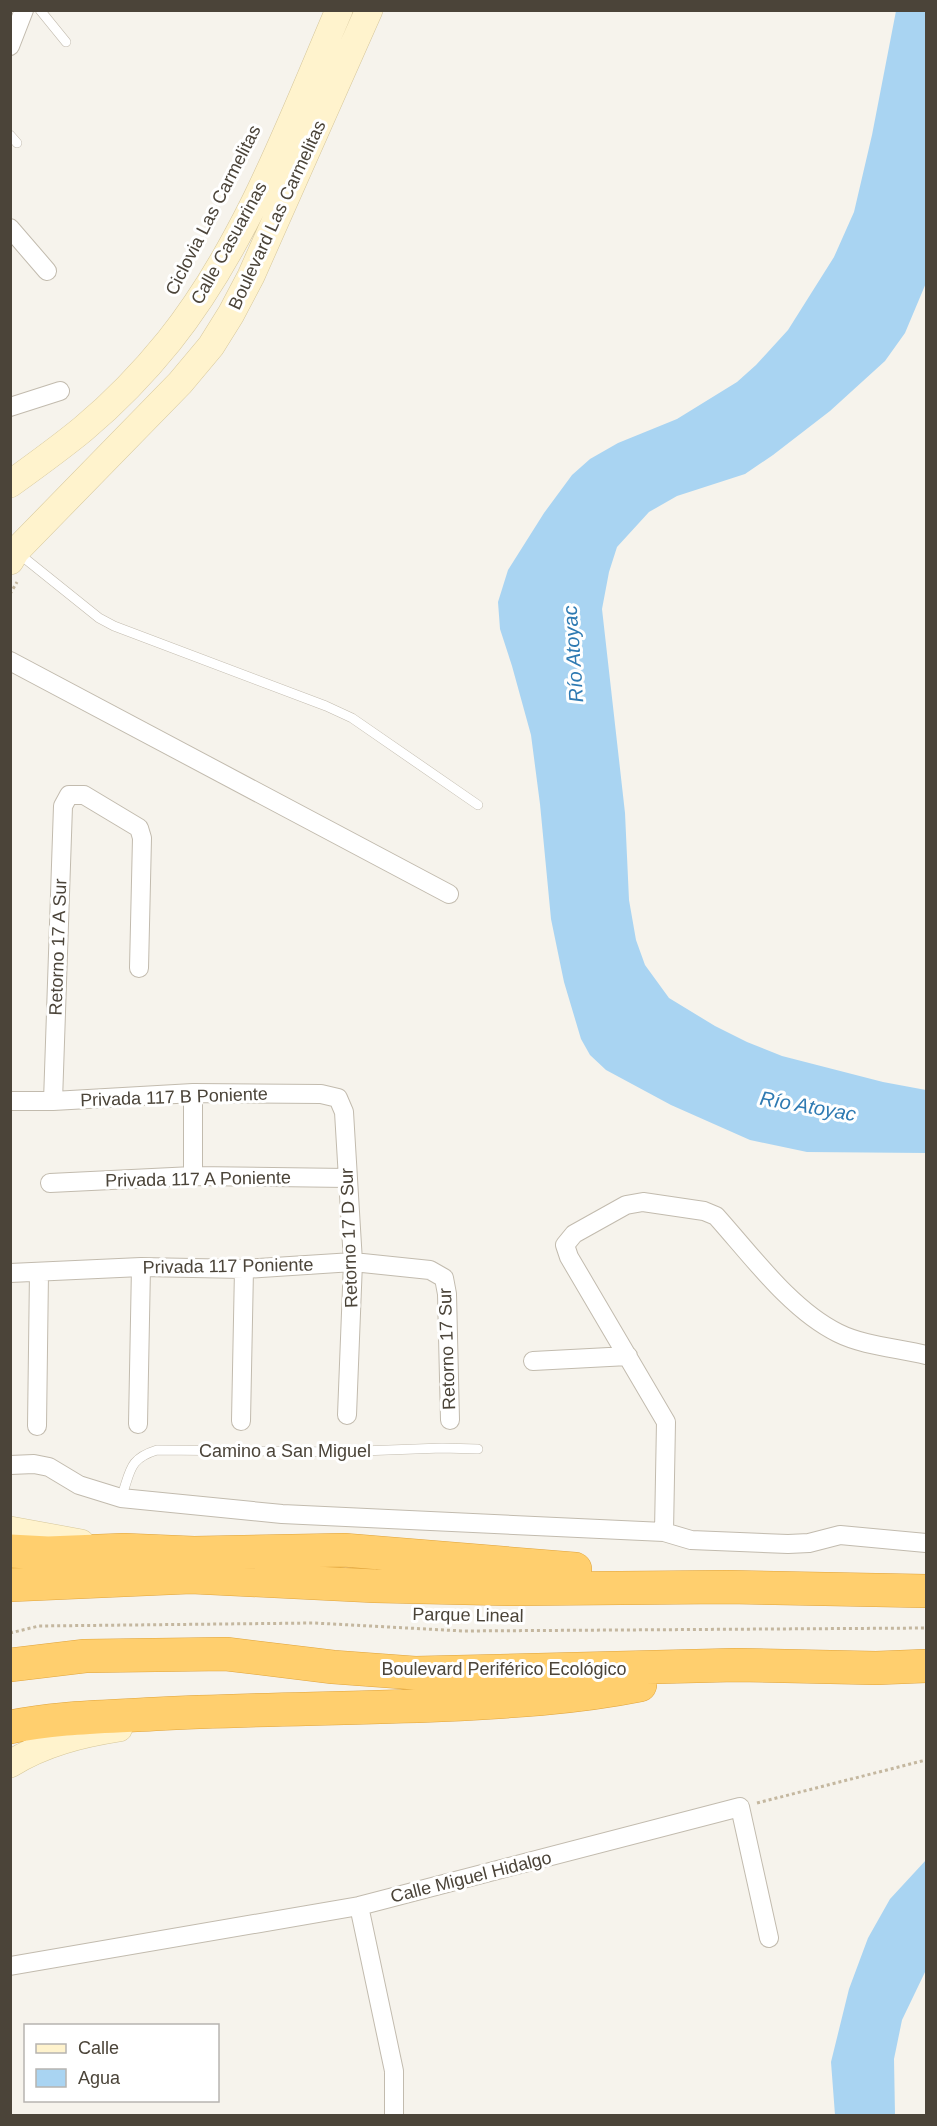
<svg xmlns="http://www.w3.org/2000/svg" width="937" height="2126" font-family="Helvetica,sans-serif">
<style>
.water{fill:#a9d4f2}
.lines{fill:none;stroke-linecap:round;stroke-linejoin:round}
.lane-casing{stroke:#c2bbae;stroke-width:10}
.street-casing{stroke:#c2bbae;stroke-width:20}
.secondary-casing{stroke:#d6c79b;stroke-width:28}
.highway-casing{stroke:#e0a43c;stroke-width:34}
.path{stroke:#c4b79f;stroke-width:3;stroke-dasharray:3 3;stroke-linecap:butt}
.lane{stroke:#fff;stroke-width:9}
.street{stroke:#fff;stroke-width:18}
.secondary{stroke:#fff3cd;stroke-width:27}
.highway{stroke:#ffcf6e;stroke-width:33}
.labels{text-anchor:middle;stroke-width:6;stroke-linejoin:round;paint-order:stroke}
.street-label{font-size:18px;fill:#4b4439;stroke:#fff}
.water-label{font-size:20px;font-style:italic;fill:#2e7ab2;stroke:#fff}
</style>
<rect width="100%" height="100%" fill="#f6f3ec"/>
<path class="water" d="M896,11H926V283L905,333L885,361L830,411L773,455L745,474L677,496L649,512L617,547L609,572L602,609L625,813L629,900L636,940L645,965L669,998L715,1026L747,1042L782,1056L883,1082L926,1090V1153L807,1152L750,1140L671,1105L606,1070L590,1055L581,1039L564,982L551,919L540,804L531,735L512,666L500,629L498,602L508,570L544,513L572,475L590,459L618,443L677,419L737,382L756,365L788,330L834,257L854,212L872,135Z
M926,1860V1970L902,2020L894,2059L895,2115H835L831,2062L849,1989L868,1938L890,1899Z"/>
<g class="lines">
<defs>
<path id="lane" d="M40,10L66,42
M10,135L17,143
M18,553L99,618L114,626L326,706L352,718L478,805
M121,1498C131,1471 128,1459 157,1450L335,1452L442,1448L478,1449"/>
<path id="street" d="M10,46L24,10
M10,228L47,271
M10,407L60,391
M10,661L449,894
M193,1093V1176
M10,1101H53L193,1093L321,1094L338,1098L344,1112L353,1262L347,1415
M53,1101L63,806L69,795H84L139,828L142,838L139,968
M50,1183L193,1176L347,1178
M10,1273L141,1267L244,1269L353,1262L430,1270L444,1278L447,1294L450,1420
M533,1361L628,1356
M241,1421L244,1269
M138,1424L141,1267
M37,1426L39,1272
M10,1465L34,1464L49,1467L79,1485L121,1498L282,1514L664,1532L691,1540L788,1544L809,1543L840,1535L926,1543
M664,1532L666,1422L569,1257L565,1245L574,1234L626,1205L643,1202L704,1211L716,1216C751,1255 791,1310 838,1333C864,1346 898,1348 926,1355
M359,1906L394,2071V2116
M10,1966L359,1906L740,1807L769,1938"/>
<path id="secondary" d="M10,484C35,466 60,448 83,429C114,403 144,372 169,341C245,246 291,122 339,10
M10,561L16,551L180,383L211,346L231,314L251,276L369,10
M10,1530L81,1543
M10,1764C44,1743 81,1734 119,1728"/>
<path id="highway" d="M10,1551L48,1553L124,1550L194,1553L344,1550L575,1569
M10,1585L191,1577L375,1586L513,1589L727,1587L926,1591
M10,1665L85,1656L226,1654L333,1667L415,1673L736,1665L876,1668L926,1666
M10,1727C58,1717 107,1717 155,1714C250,1709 346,1709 441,1705C507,1702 575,1698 640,1685"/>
</defs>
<use href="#lane" class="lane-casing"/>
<use href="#street" class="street-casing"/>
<use href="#secondary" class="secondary-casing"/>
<use href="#highway" class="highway-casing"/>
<path class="path" d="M10,594L17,582
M10,1633L39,1626L314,1623L463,1631L926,1628
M757,1803L926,1760"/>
<use href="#lane" class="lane"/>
<use href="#street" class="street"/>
<use href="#secondary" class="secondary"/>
<use href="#highway" class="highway"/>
</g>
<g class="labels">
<g class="street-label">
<text transform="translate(213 210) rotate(-63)" y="6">Ciclovia Las Carmelitas</text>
<text transform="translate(277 215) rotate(-65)" y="6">Boulevard Las Carmelitas</text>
<text transform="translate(229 243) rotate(-61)" y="6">Calle Casuarinas</text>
<text transform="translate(58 947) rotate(-88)" y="6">Retorno 17 A Sur</text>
<text transform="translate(174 1097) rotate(-2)" y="6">Privada 117 B Poniente</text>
<text transform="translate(198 1179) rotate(-1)" y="6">Privada 117 A Poniente</text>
<text transform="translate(349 1238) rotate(-92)" y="6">Retorno 17 D Sur</text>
<text transform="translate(228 1266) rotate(-1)" y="6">Privada 117 Poniente</text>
<text transform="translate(447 1349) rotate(-92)" y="6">Retorno 17 Sur</text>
<text x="285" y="1457">Camino a San Miguel</text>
<text transform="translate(468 1615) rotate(1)" y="6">Parque Lineal</text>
<text x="504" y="1675">Boulevard Periférico Ecológico</text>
<text transform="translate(471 1877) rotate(-14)" y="6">Calle Miguel Hidalgo</text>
</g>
<g class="water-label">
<text transform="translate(573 654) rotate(-94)" y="7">Río Atoyac</text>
<text transform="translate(808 1106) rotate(10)" y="7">Río Atoyac</text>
</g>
</g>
<rect width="937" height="2126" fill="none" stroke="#4b4439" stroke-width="24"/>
<rect x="24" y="2024" width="195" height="78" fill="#ffffff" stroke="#b7b4b0" stroke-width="1.5"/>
<rect x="36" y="2044" width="30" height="9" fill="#fff3cd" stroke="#b7b4b0" stroke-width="1.5"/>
<text x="78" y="2054" font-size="18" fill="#4b4439">Calle</text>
<rect x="36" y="2069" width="30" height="18" fill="#a9d4f2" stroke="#b7b4b0" stroke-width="1.5"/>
<text x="78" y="2084" font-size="18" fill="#4b4439">Agua</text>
</svg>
